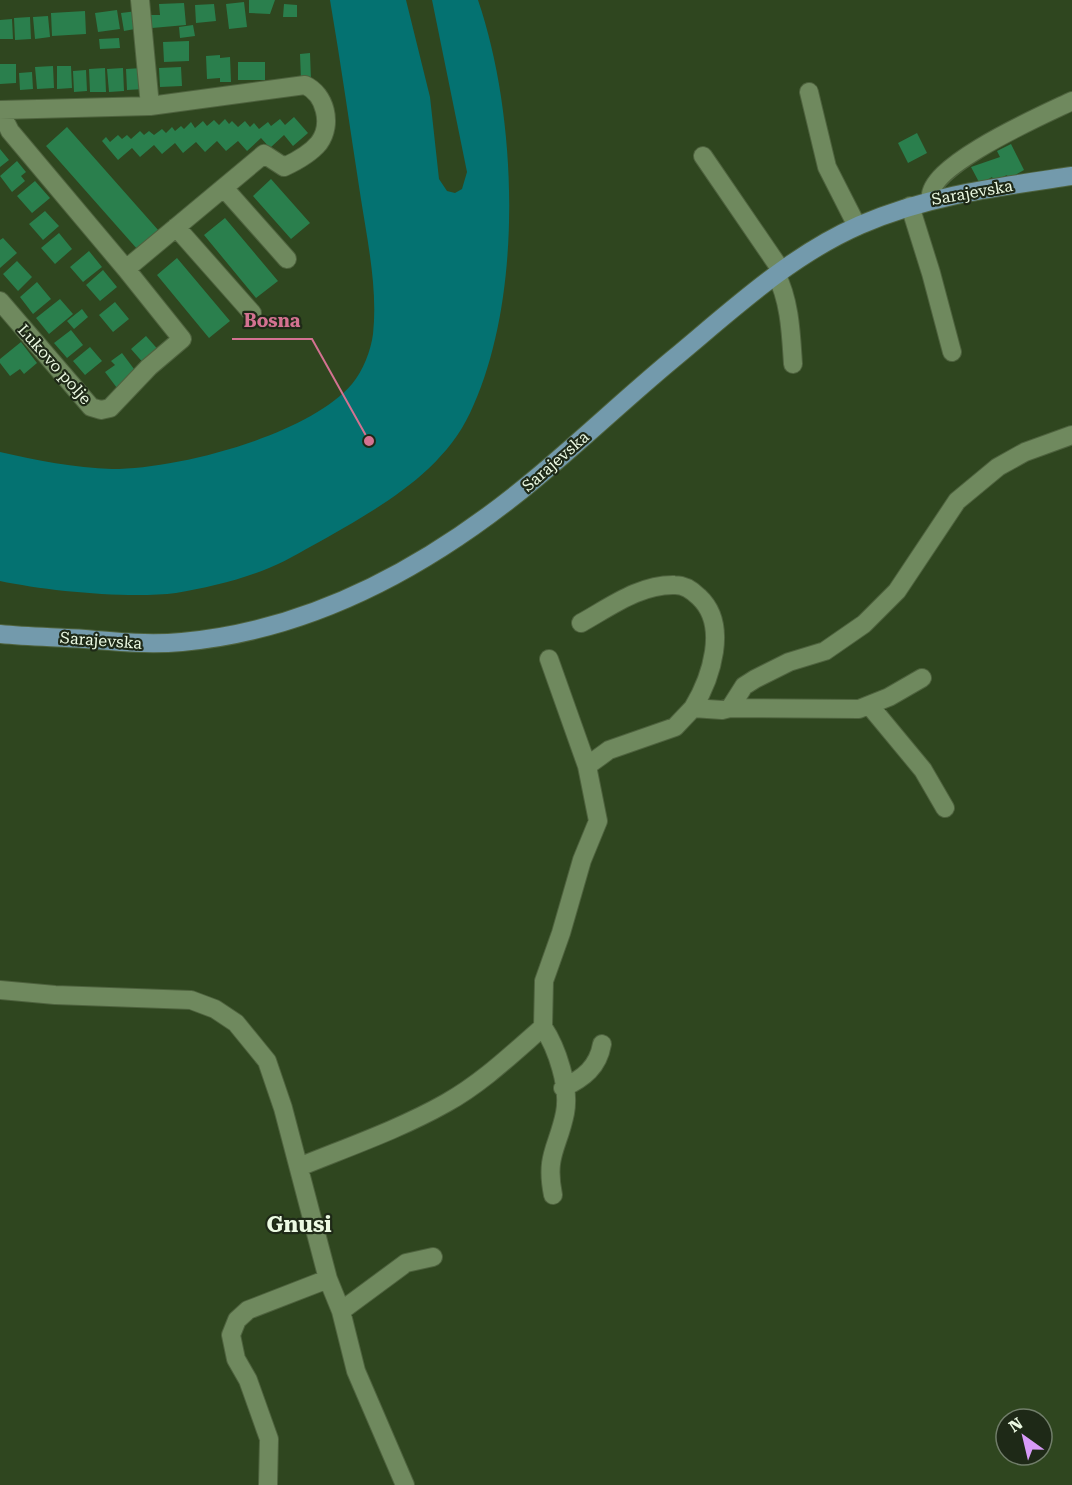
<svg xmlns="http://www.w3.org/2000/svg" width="1072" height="1485" font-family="'Roboto Serif',serif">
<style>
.water{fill:#047271}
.building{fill:#2a7f4d}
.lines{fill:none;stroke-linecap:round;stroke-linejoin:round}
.minor-casing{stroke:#4e623e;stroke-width:20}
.major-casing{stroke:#4e623e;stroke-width:20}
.minor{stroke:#6f895e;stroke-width:18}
.major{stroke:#739aac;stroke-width:18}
.labels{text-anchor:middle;stroke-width:4.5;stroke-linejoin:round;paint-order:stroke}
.street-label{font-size:16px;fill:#ecfae3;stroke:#1e2917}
.district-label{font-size:22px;font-weight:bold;fill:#ecfae3;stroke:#1e2917}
.leader{fill:none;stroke:#d37291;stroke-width:2}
.callout-dot{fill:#d37291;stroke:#1e2917;stroke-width:2}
.callout-label{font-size:18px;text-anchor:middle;font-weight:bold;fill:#d37291;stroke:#1e2917;stroke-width:4.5;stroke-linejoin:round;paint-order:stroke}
</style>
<rect width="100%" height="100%" fill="#2f461f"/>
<path class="water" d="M330,0H406L430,97L439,179L447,191L455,193L462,189L467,172L432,0H478C518,117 524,300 470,413C442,472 382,506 328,537C309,547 289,560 269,568C241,580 206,588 176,593C129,599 47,591 0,581V452C36,460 75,468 112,469C178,469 309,435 352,384C363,371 371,350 373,334C378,288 367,239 360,193C350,129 341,64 330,0Z"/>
<path class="building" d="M249,0H275L270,14L249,13Z
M244,2L247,27L229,29L226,4Z
M184,3L186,25L152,28L151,15H160L159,4Z
M214,4L216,21L196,23L195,5Z
M284,4L297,5V17H283Z
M117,10L120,29L98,32L95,13Z
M85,11L86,34L52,36L51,13Z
M137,11L140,28L124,31L121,13Z
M48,16L50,37L35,39L33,17Z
M30,17L31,39L15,40L14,18Z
M12,19L13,39H0V20Z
M193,25L195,36L180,38L179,27Z
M119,38L120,48L100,49L99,39Z
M189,41V61L164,62L163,42Z
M310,53L311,80H301L300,54Z
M220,55V58L230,57L231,82H220V78L207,79L206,56Z
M238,62H265V80H238Z
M0,64H16V83L0,84Z
M53,66L54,88L37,89L35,67Z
M57,66H71L72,88L57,89Z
M181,67L182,86L160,87L159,68Z
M105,68L106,92H90L89,69Z
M123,68L124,91L109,92L107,69Z
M142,68L144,89L127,90L126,69Z
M86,70L87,91L74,92L73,71Z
M32,72L33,89L20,90L19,73Z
M294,117L308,133L293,146L284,135L270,148L261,138L247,151L238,141L226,151L217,141L205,152L196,142L183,153L175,143L162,154L154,145L140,157L132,148L118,160L102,141L106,137L110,142L118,135L122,139L127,135L131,139L140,131L144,135L149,131L154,135L162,129L166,133L172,127L175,131L181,126L184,129L191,122L195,128L203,121L207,126L214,120L219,125L225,119L229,124L232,121L238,127L245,121L250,127L254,123L259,129L268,122L271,126L280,119L285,125Z
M67,127L159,231L138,250L46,146Z
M917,133L927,153L908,163L898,143Z
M1011,144L1024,170L1008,179L1007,175L994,181L992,177L980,184L971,167L1000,157L997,151Z
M0,149L9,160L0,167Z
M17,161L26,172L21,176L25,181L12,192L0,176Z
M271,179L310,223L291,239L253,196Z
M35,181L50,198L32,213L17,196Z
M45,211L59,226L43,240L29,224Z
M225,218L278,281L256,298L204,235Z
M59,233L72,249L55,264L41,248Z
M3,238L17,253L0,268V240Z
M89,251L102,267L83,282L70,267Z
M177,258L230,321L209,338L157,275Z
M17,261L32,277L18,291L3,274Z
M103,270L117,287L100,301L86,285Z
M37,282L51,299L33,314L20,297Z
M60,299L73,314L49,334L36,318Z
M115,302L129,319L113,332L99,315Z
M82,309L88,317L74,329L67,321Z
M71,330L83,345L67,358L54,343Z
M146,336L161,353L146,366L131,349Z
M21,342L37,363L24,374L20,369L10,376L0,363V359Z
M90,347L102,361L85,375L73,361Z
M122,353L137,373L117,388L105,372L115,365L111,361Z"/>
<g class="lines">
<defs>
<path id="minor" d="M809,92L827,167L857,226
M0,110L150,106L140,0
M0,111L10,131L126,269L264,154L284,167C297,161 310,154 319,143C333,124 325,94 305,85L150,106
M703,156L781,270
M224,188L287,259
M931,199C925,166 1045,114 1072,101
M910,206L931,273L952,352
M176,227L252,313
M776,274C790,301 791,334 793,364
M0,301L91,407L101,410L110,408L149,367L182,339L126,269
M581,623C610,607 640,584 675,585C685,585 692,590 699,597C729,625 711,678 693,708
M549,659L587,766
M870,706L923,770L945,808
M730,708L859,709L889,697L922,678
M0,990L55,995L191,1000L215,1009L236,1023L267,1061L283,1108L328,1279
M543,1027C557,1048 570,1087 565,1113C558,1148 545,1155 553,1195
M563,1088C584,1078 598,1067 602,1044
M299,1167C348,1147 400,1129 446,1103C482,1083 512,1054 543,1027L544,981L561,933L582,860L598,821L587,766L609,750L675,727L693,708L722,710L730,708L744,686L755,679L789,662L825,651L864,624L897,591L957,501L998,467L1025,452L1072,435
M341,1311L406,1263L433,1257
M268,1485L269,1439L248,1380L236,1359L231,1335L237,1320L248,1310L328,1279L341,1311L356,1371L405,1485"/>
<path id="major" d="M0,634C28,637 57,637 85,639C118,642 149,645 182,642C316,630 433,564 535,479C582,440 626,398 673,359C731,311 789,256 860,225C929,195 998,187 1072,176"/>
</defs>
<use href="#minor" class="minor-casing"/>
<use href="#major" class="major-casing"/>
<use href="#minor" class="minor"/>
<use href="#major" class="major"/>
</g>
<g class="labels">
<g class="street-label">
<text transform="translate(972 192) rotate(-10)" y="6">Sarajevska</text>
<text transform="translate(55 364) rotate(48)" y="6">Lukovo polje</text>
<text transform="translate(555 461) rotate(-41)" y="6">Sarajevska</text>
<text transform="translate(101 640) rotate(4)" y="6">Sarajevska</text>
</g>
<g class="district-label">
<text x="299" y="1232">Gnusi</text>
</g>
</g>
<path class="leader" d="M369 441L312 339H232"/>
<circle class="callout-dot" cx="369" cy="441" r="6"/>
<g class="callout-label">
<text x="272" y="327">Bosna</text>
</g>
<g transform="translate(1024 1437) rotate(326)"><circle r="28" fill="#1e2917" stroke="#707d69" stroke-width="1.5"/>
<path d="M0-4.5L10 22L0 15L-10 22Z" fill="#d89af8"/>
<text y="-9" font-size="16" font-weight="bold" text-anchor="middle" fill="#ecfae3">N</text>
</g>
</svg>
